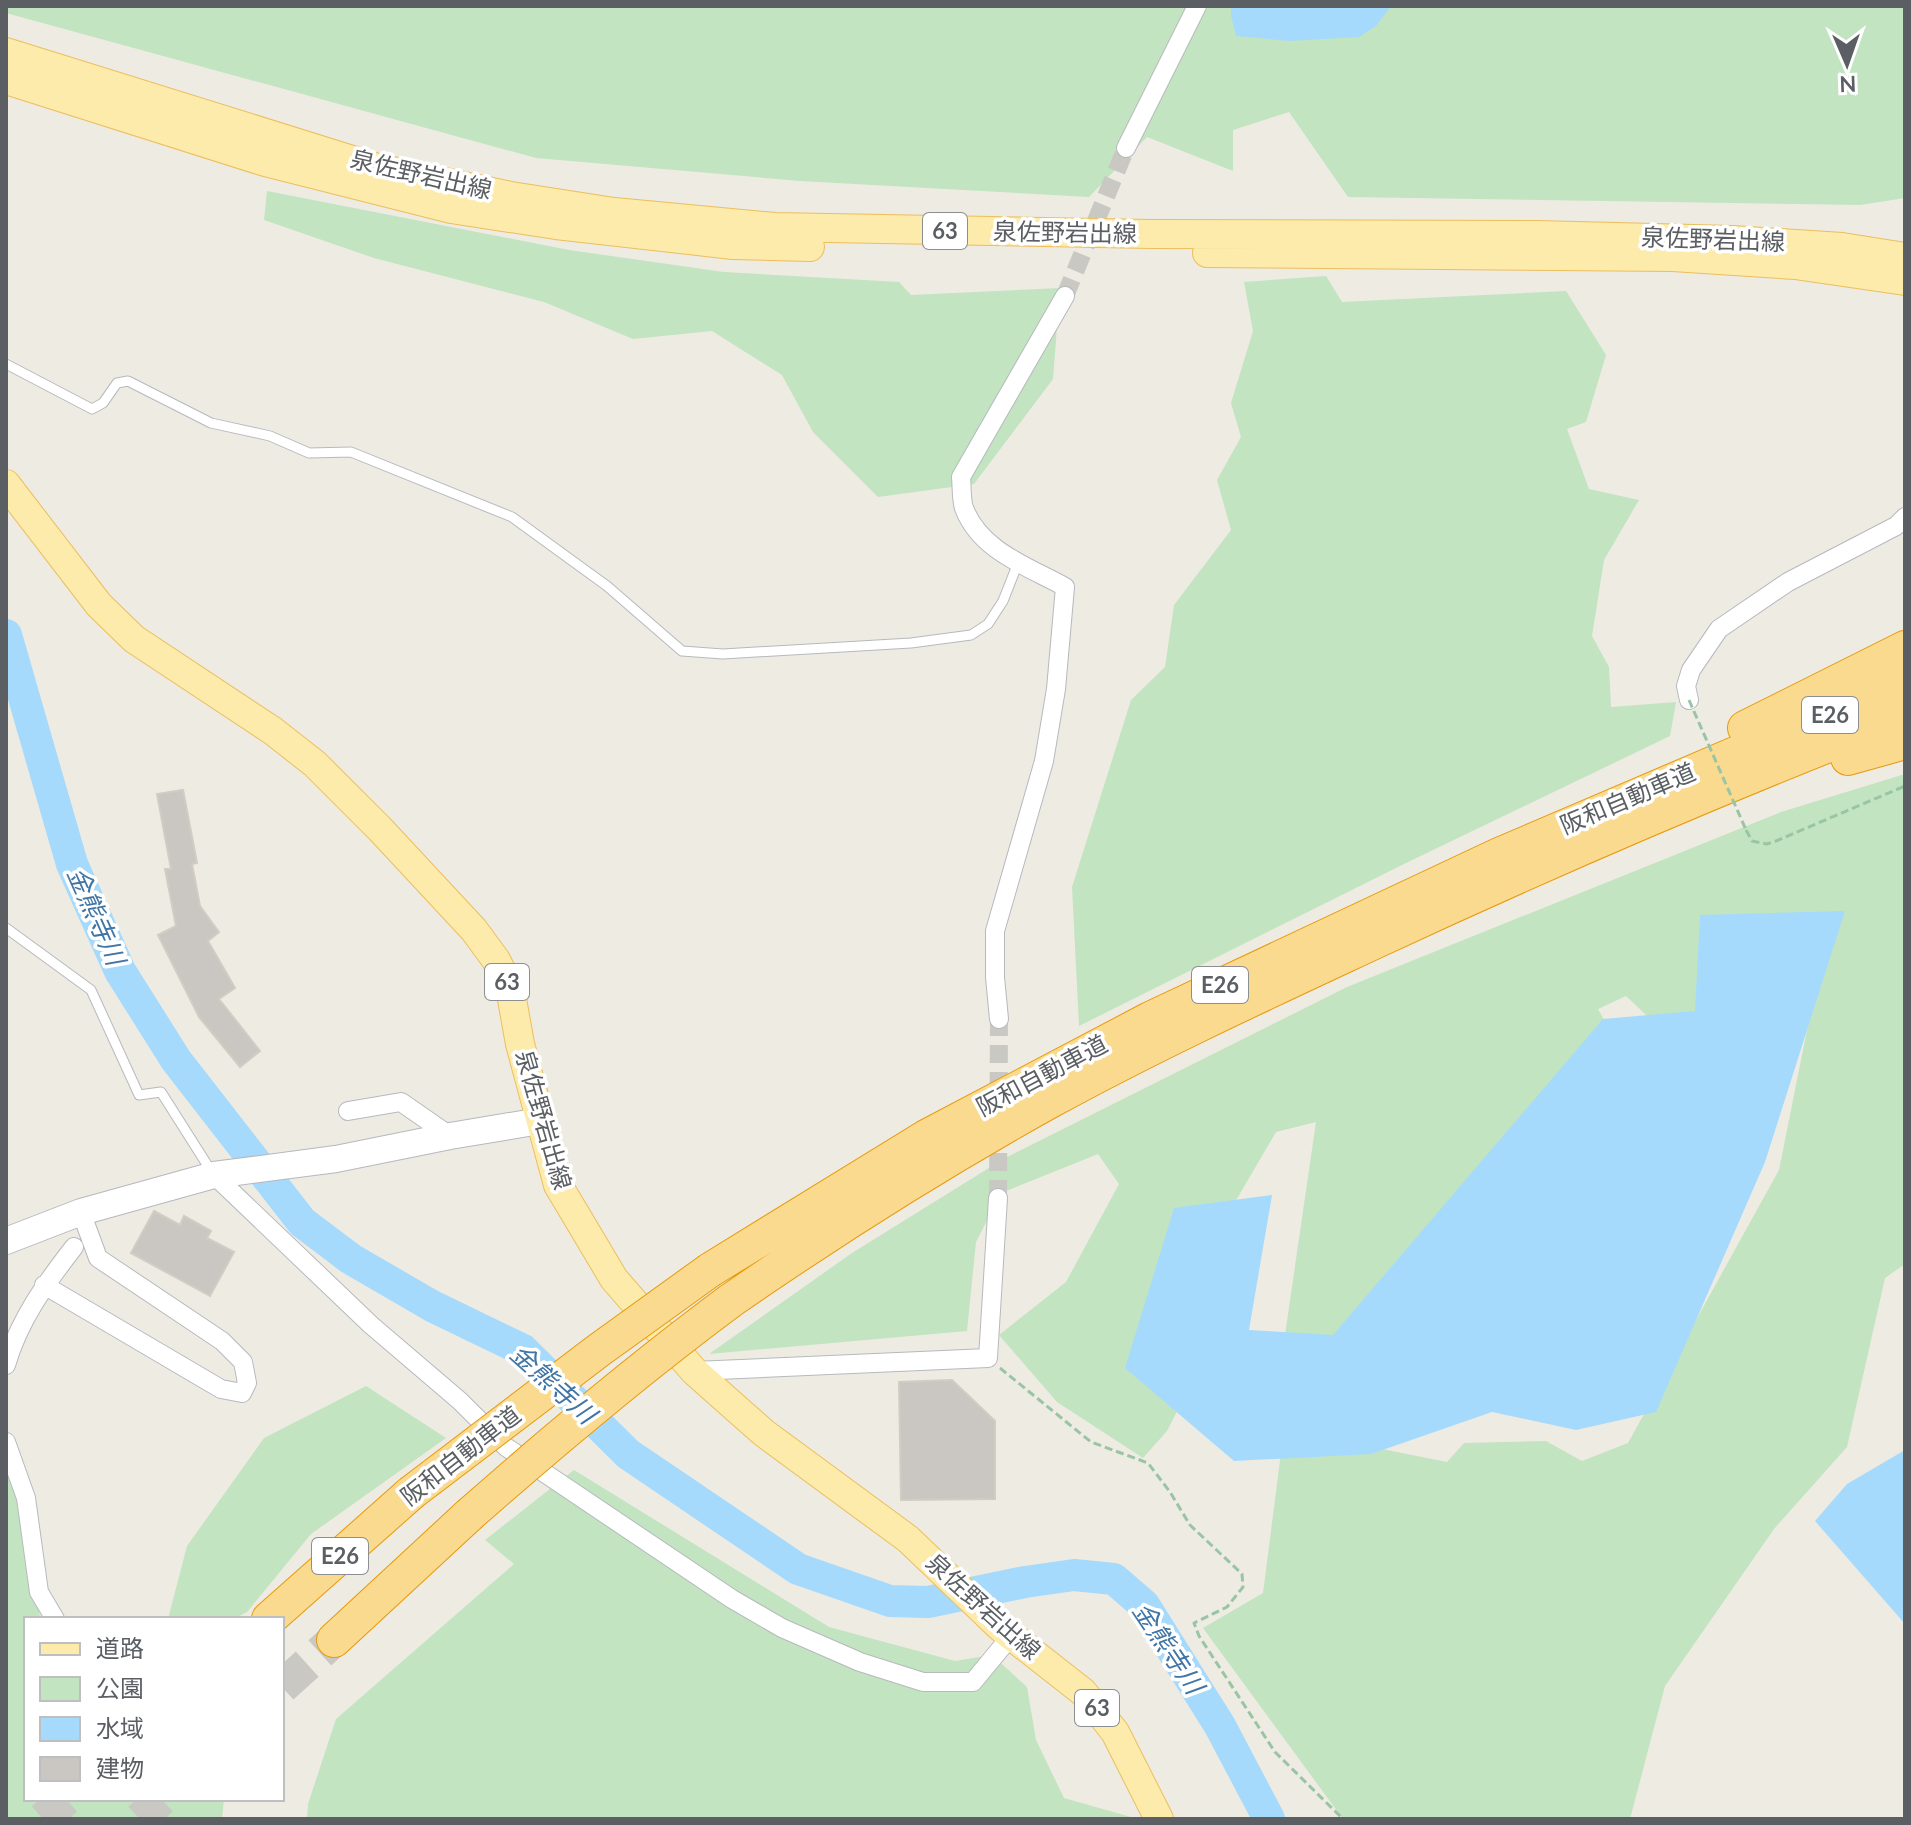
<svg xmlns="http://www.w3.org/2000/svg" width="1911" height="1825" font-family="Lato,'Noto Sans JP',sans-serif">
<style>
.green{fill:#c2e4c0}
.water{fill:#a5dafc}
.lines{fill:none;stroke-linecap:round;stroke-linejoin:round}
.river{stroke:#a5dafc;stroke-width:32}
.building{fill:#cac7c2;stroke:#d2ccc2;stroke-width:2}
.street-tunnel{stroke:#c9c8c3;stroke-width:18;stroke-dasharray:18 9;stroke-linecap:butt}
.highway-tunnel{stroke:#c9c8c3;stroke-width:34;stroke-dasharray:34 17;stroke-linecap:butt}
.lane-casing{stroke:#b6b9bd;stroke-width:11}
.street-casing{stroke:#b6b9bd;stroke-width:20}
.secondary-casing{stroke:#b5b8bd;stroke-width:28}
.primary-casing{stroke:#ecbe5e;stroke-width:30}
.highway-casing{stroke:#e89908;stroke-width:36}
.path{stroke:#9ac5a4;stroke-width:3;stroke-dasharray:8 4;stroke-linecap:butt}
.lane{stroke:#fff;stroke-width:9}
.street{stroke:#fff;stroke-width:18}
.secondary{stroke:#fff;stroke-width:26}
.primary{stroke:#fcebaa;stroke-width:28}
.highway{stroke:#f9da8f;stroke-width:34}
.highway-bridge-casing{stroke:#e89908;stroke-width:36;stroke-linecap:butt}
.path-bridge{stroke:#9ac5a4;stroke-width:3;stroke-dasharray:8 4;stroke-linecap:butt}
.highway-bridge{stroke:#f9da8f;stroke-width:34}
.labels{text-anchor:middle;stroke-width:7;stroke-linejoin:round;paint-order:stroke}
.shield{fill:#fff;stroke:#8c8f92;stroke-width:2}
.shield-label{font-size:22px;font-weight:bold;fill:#5b5f63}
.street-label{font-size:24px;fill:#5b5f63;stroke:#fff}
.water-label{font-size:26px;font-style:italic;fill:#4075a5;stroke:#fff}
</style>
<rect width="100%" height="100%" fill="#eeebe3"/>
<path class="green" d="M6,6H1905V198L1860,205L1348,197L1289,112L1233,130V171L1147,137L1089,197L800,181L536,158L6,13Z
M267,191L569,250L724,272L899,282L911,295L1060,288L1053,379L974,484L878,497L813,432L782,375L712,331L633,339L544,302L374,258L264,220Z
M1326,276L1342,302L1566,291L1606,355L1586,422L1567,429L1589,489L1639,500L1604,560L1592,636L1609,667L1611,707L1676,702L1670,736L1406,863L1079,1026L1072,887L1131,700L1165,667L1174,605L1231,530L1217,480L1241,437L1231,403L1253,331L1244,282Z
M1905,774V1264L1885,1278L1847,1447L1774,1529L1665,1686L1630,1819H1343L1203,1628L1263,1593L1282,1445L1367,1446L1447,1462L1464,1443L1546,1441L1582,1461L1628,1443L1779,1170L1830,915L1718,1021L1680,1047L1626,996L1598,1009L1634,1073L1553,1222L1279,1376L1316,1122L1276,1132L1217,1233L1194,1378L1167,1431L1143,1458L1057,1402L999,1335L1066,1282L1119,1184L1098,1154L1001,1193L976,1242L967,1331L709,1354L852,1253L1005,1158L1347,987L1781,812Z
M366,1386L446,1438L311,1534L247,1612L234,1619H168L187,1546L264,1438Z
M574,1470L829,1627L955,1661L992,1655L1027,1687L1036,1740L1064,1798L1138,1819H307L308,1804L336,1719L514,1564L485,1540Z
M6,1472L18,1489L40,1617L42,1619H26V1799H224L222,1819H6Z"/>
<path class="water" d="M1231,6H1391L1376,26L1359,37L1290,41L1236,36L1231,16Z
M1845,911L1765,1162L1656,1412L1576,1430L1492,1412L1371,1454L1234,1461L1125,1368L1174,1208L1272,1195L1249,1330L1333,1335L1603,1019L1695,1011L1700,915Z
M1905,1450V1624L1815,1521L1847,1484Z"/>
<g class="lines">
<path class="river" d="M6,635L72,864L120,971L176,1060L302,1222L351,1259L432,1306L523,1350L628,1454L798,1569L890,1601L928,1602L1025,1582L1074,1575L1114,1579L1144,1605L1220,1726L1269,1819"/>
</g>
<path class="building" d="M183,790L197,863L192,864L200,906L219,932L208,941L235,988L219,999L260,1051L240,1067L199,1017L158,935L176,926L165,869H171L157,794Z
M154,1211L180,1225L184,1216L211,1231L207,1238L234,1252L210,1296L131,1253Z
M952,1380L995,1421V1499L901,1500L899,1382Z"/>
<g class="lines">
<path class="street-tunnel" d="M1065,296L1126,148
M998,1198L999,1019"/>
<path class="highway-tunnel" d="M282,1687L334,1640
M43,1819L66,1799
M140,1819L161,1799"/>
<defs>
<path id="lane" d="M6,364L92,409L103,403L117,383L128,381L211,423L270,436L309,453L351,452L512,517L607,586L682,651L723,654L911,643L971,635L988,624L1003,601L1018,563
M6,928L91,990L139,1095L161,1092L213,1174"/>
<path id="street" d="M1126,148L1197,6
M1689,700L1686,686L1691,670L1719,629L1788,582L1896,526L1905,517
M999,1019L995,977V931L1044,761L1056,689L1065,587C1029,567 980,551 964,508C961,499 962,487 961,477L1065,296
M348,1111L401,1102L450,1136
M214,1175L371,1325L460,1401L506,1447L732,1599L782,1628L860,1662L923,1682H973L1011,1636
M44,1285L221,1389L242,1393L247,1383L243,1362L222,1341L98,1258L81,1212
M6,1365C19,1320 46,1283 74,1247
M694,1371L988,1358L998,1198
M6,1442L26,1498L39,1592L55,1619"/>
<path id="secondary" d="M6,1241L81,1212L214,1175L336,1159L450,1136L540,1121"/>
<path id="primary" d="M6,52L378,168L511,196L614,212L775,227L1151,234L1537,235L1733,240L1842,247L1905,257
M6,80L265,162L451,209L556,225L733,245L810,247
M1207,253L1673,257L1795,265L1905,281
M6,484L99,605L134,639L273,731L315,764L380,829L474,930L496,960L510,988L520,1044L558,1185L614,1279L694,1371L739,1411L764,1433L908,1539L1000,1627L1083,1692L1115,1732L1159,1819"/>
<path id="highway" d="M1745,728L1905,648
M1848,758L1905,742
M710,1270L926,1137L1150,1019L1499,855L1754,746L1905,685
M730,1301C834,1229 940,1162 1050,1101C1156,1043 1267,992 1376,941C1550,860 1726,784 1905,715
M269,1619L411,1493
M334,1640L469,1515"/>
</defs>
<use href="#lane" class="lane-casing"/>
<use href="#street" class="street-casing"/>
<use href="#secondary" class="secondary-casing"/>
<use href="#primary" class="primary-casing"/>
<use href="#highway" class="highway-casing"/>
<path class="path" d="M1746,830L1752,841L1767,844L1776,841L1905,786
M1000,1368L1091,1442L1148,1463L1170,1492L1190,1525L1242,1574L1243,1587L1227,1607L1194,1623L1199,1636L1275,1752L1343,1819"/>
<use href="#lane" class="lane"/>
<use href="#street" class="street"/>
<use href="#secondary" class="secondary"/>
<use href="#primary" class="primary"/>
<use href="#highway" class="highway"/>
<defs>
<path id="highway-bridge" d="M411,1493L599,1350L710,1270
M469,1515C554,1440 640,1368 730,1301"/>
</defs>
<use href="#highway-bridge" class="highway-bridge-casing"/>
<path class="path-bridge" d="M1689,700L1746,830"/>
<use href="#highway-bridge" class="highway-bridge"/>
</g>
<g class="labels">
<g class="shield">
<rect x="923" y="213" width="44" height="36" rx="6"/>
<rect x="1802" y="697" width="56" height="36" rx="6"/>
<rect x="485" y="964" width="44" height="36" rx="6"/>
<rect x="1192" y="967" width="56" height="36" rx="6"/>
<rect x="312" y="1538" width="56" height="36" rx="6"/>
<rect x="1075" y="1690" width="44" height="36" rx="6"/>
</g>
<g class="shield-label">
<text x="945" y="239">63</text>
<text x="1830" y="723">E26</text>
<text x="507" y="990">63</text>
<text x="1220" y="993">E26</text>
<text x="340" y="1564">E26</text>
<text x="1097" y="1716">63</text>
</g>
<g class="street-label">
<text transform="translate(421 175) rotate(13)" y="8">泉佐野岩出線</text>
<text transform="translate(1065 233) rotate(1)" y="8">泉佐野岩出線</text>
<text transform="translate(1713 240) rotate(2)" y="8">泉佐野岩出線</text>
<text transform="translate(1628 799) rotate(-23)" y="8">阪和自動車道</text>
<text transform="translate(1042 1076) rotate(-28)" y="8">阪和自動車道</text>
<text transform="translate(543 1120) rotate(74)" y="8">泉佐野岩出線</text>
<text transform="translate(461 1456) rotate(-38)" y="8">阪和自動車道</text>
<text transform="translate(983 1607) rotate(42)" y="8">泉佐野岩出線</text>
</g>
<g class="water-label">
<text transform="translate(96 916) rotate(66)" y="9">金熊寺川</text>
<text transform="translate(553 1384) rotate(42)" y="9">金熊寺川</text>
<text transform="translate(1168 1648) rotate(56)" y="9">金熊寺川</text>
</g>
</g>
<rect width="1911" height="1825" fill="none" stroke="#5b5f63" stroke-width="16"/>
<rect x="24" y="1617" width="260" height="184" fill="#ffffff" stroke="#bdbfc1" stroke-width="2"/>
<rect x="40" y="1643" width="40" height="12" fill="#fcebaa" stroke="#bdbfc1" stroke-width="2"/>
<text x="96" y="1657" font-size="24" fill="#5b5f63">道路</text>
<rect x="40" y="1677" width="40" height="24" fill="#c2e4c0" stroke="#bdbfc1" stroke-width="2"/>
<text x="96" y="1697" font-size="24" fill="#5b5f63">公園</text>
<rect x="40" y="1717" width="40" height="24" fill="#a5dafc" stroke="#bdbfc1" stroke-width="2"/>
<text x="96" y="1737" font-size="24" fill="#5b5f63">水域</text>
<rect x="40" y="1757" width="40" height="24" fill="#cac7c2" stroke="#bdbfc1" stroke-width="2"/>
<text x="96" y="1777" font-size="24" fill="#5b5f63">建物</text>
<g transform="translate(1847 64) rotate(178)" stroke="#ffffff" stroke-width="6" paint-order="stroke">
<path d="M0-6L14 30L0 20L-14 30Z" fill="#5b5f63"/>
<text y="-12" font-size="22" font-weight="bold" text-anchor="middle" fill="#5b5f63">N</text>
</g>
</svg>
